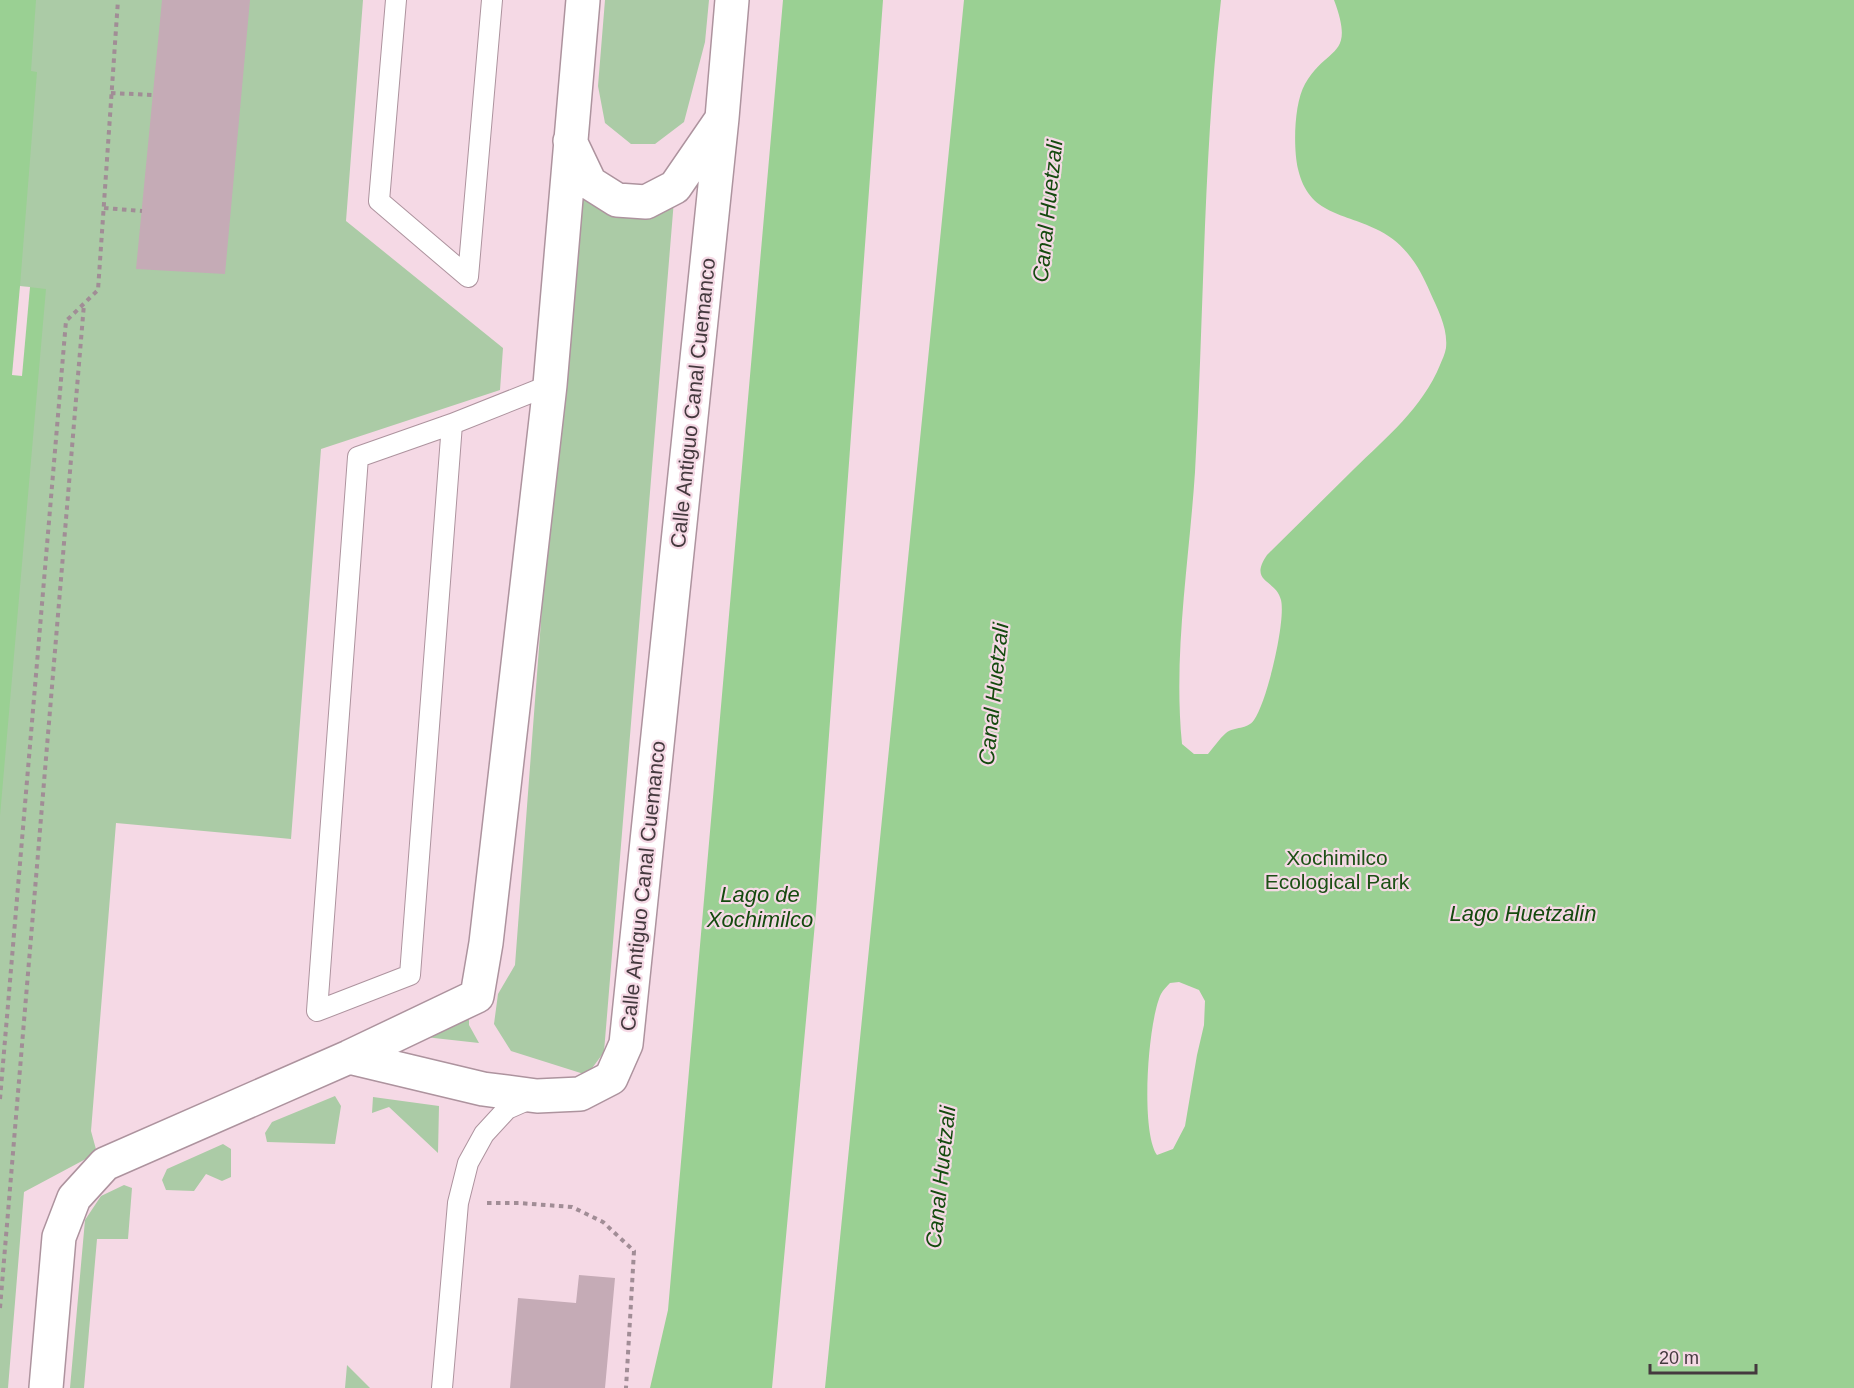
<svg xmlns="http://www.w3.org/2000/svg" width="1854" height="1388" font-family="Arial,sans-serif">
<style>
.green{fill:#abcba6}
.water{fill:#9ad093;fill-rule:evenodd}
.pier{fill:#f5d9e5}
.building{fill:#c5abb6}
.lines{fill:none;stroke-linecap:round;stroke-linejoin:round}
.service-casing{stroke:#ad939e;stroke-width:22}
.minor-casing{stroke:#ad939e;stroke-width:36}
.path{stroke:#a18d96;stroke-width:4;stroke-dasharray:4.5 4.5;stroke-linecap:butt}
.service{stroke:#fff;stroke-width:20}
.minor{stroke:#fff;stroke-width:33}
.labels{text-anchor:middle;stroke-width:4.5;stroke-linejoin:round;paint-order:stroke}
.street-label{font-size:21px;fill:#44393e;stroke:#f5d9e5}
.park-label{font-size:21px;fill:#1c5015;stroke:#f5d9e5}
.water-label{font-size:22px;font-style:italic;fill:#144a0e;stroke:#f5d9e5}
</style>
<rect width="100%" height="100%" fill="#f5d9e5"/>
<path class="green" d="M0,0H363L346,221L503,348L500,390L321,449L291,839L116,823L91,1131L97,1153L24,1192L8,1388H0Z
M605,0H709L705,42L684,122L655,144H631L605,123L598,86Z
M574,185L674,200L604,1052L587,1075L511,1051L494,1024L498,994L515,965Z
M469,1007V1025L479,1043L416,1036Z
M335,1096L341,1106L335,1144L267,1142L265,1133L272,1122Z
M373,1097L439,1106L438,1153L389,1107L372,1113Z
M223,1144L231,1149V1177L222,1181L206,1174L194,1191L166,1190L162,1180L167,1169Z
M124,1185L132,1188L128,1239H97L84,1388H70L85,1220L101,1196Z
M347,1365L370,1388H345Z"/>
<path class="water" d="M0,0H36L31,71L37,72L20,286L46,289L0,816Z
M783,0H883L816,912L772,1388H650L668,1310Z
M964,0H1221C1203,157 1204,315 1195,472C1189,563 1173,654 1182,744L1194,754H1208C1214,747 1219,739 1226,733C1235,726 1247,730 1254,720C1267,702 1286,621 1281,600C1276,579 1248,583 1267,555C1296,526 1325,498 1354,469C1386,438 1423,407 1440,365C1442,360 1445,354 1446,348C1448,328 1438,310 1430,292C1419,266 1405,244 1380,231C1344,212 1309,216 1298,169C1293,148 1294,103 1305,84C1327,45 1356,59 1334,0H1854V1388H825ZM1179,982L1199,990L1205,1001L1204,1025L1197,1055L1185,1126L1173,1149L1157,1155C1140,1130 1148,1021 1161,994C1163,990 1167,986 1170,983Z"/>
<path class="pier" d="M20,286L30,287L22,376L12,375Z"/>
<path class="building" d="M162,0H250L225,274L136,269Z
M579,1275L615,1278L605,1388H510L518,1298L576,1303Z"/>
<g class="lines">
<defs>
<path id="service" d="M396,0L379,201L468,277L492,0
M452,424L410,975L317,1011L358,457L452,424L550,385
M442,1388L458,1203L468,1163L484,1134L507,1109L532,1098"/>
<path id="minor" d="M570,141L590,183L617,200L646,202L675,187L721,120
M349,1057L483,1089L537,1096L580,1094L611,1078L626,1044L722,118L732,0
M46,1388L59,1237L74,1198L105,1164L349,1057L477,996L486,943L550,385L583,0"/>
</defs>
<use href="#service" class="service-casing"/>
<use href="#minor" class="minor-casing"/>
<path class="path" d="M111,93L153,95
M104,208L142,211
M0,1099L66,321L98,290L118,0
M487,1203H519L572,1207L603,1222L634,1251L626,1388
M0,1308L84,304"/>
<use href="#service" class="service"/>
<use href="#minor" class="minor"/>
</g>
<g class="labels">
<g class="street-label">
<text transform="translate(693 403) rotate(-84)" y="7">Calle Antiguo Canal Cuemanco</text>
<text transform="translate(643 886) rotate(-84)" y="7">Calle Antiguo Canal Cuemanco</text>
</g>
<g class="park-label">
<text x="1337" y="865">Xochimilco<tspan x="1337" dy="24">Ecological Park</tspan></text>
</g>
<g class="water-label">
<text transform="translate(1047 211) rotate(-84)" y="8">Canal Huetzali</text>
<text transform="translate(993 694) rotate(-84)" y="8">Canal Huetzali</text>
<text x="760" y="902">Lago de<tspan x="760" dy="25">Xochimilco</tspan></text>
<text x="1523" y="921">Lago Huetzalin</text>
<text transform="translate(940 1177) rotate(-84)" y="8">Canal Huetzali</text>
</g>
</g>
<path d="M1650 1364v9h106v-9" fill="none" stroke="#44393e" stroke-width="3"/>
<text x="1659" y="1364" font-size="18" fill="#44393e" stroke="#f5d9e5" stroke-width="4.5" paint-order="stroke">20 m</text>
</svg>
